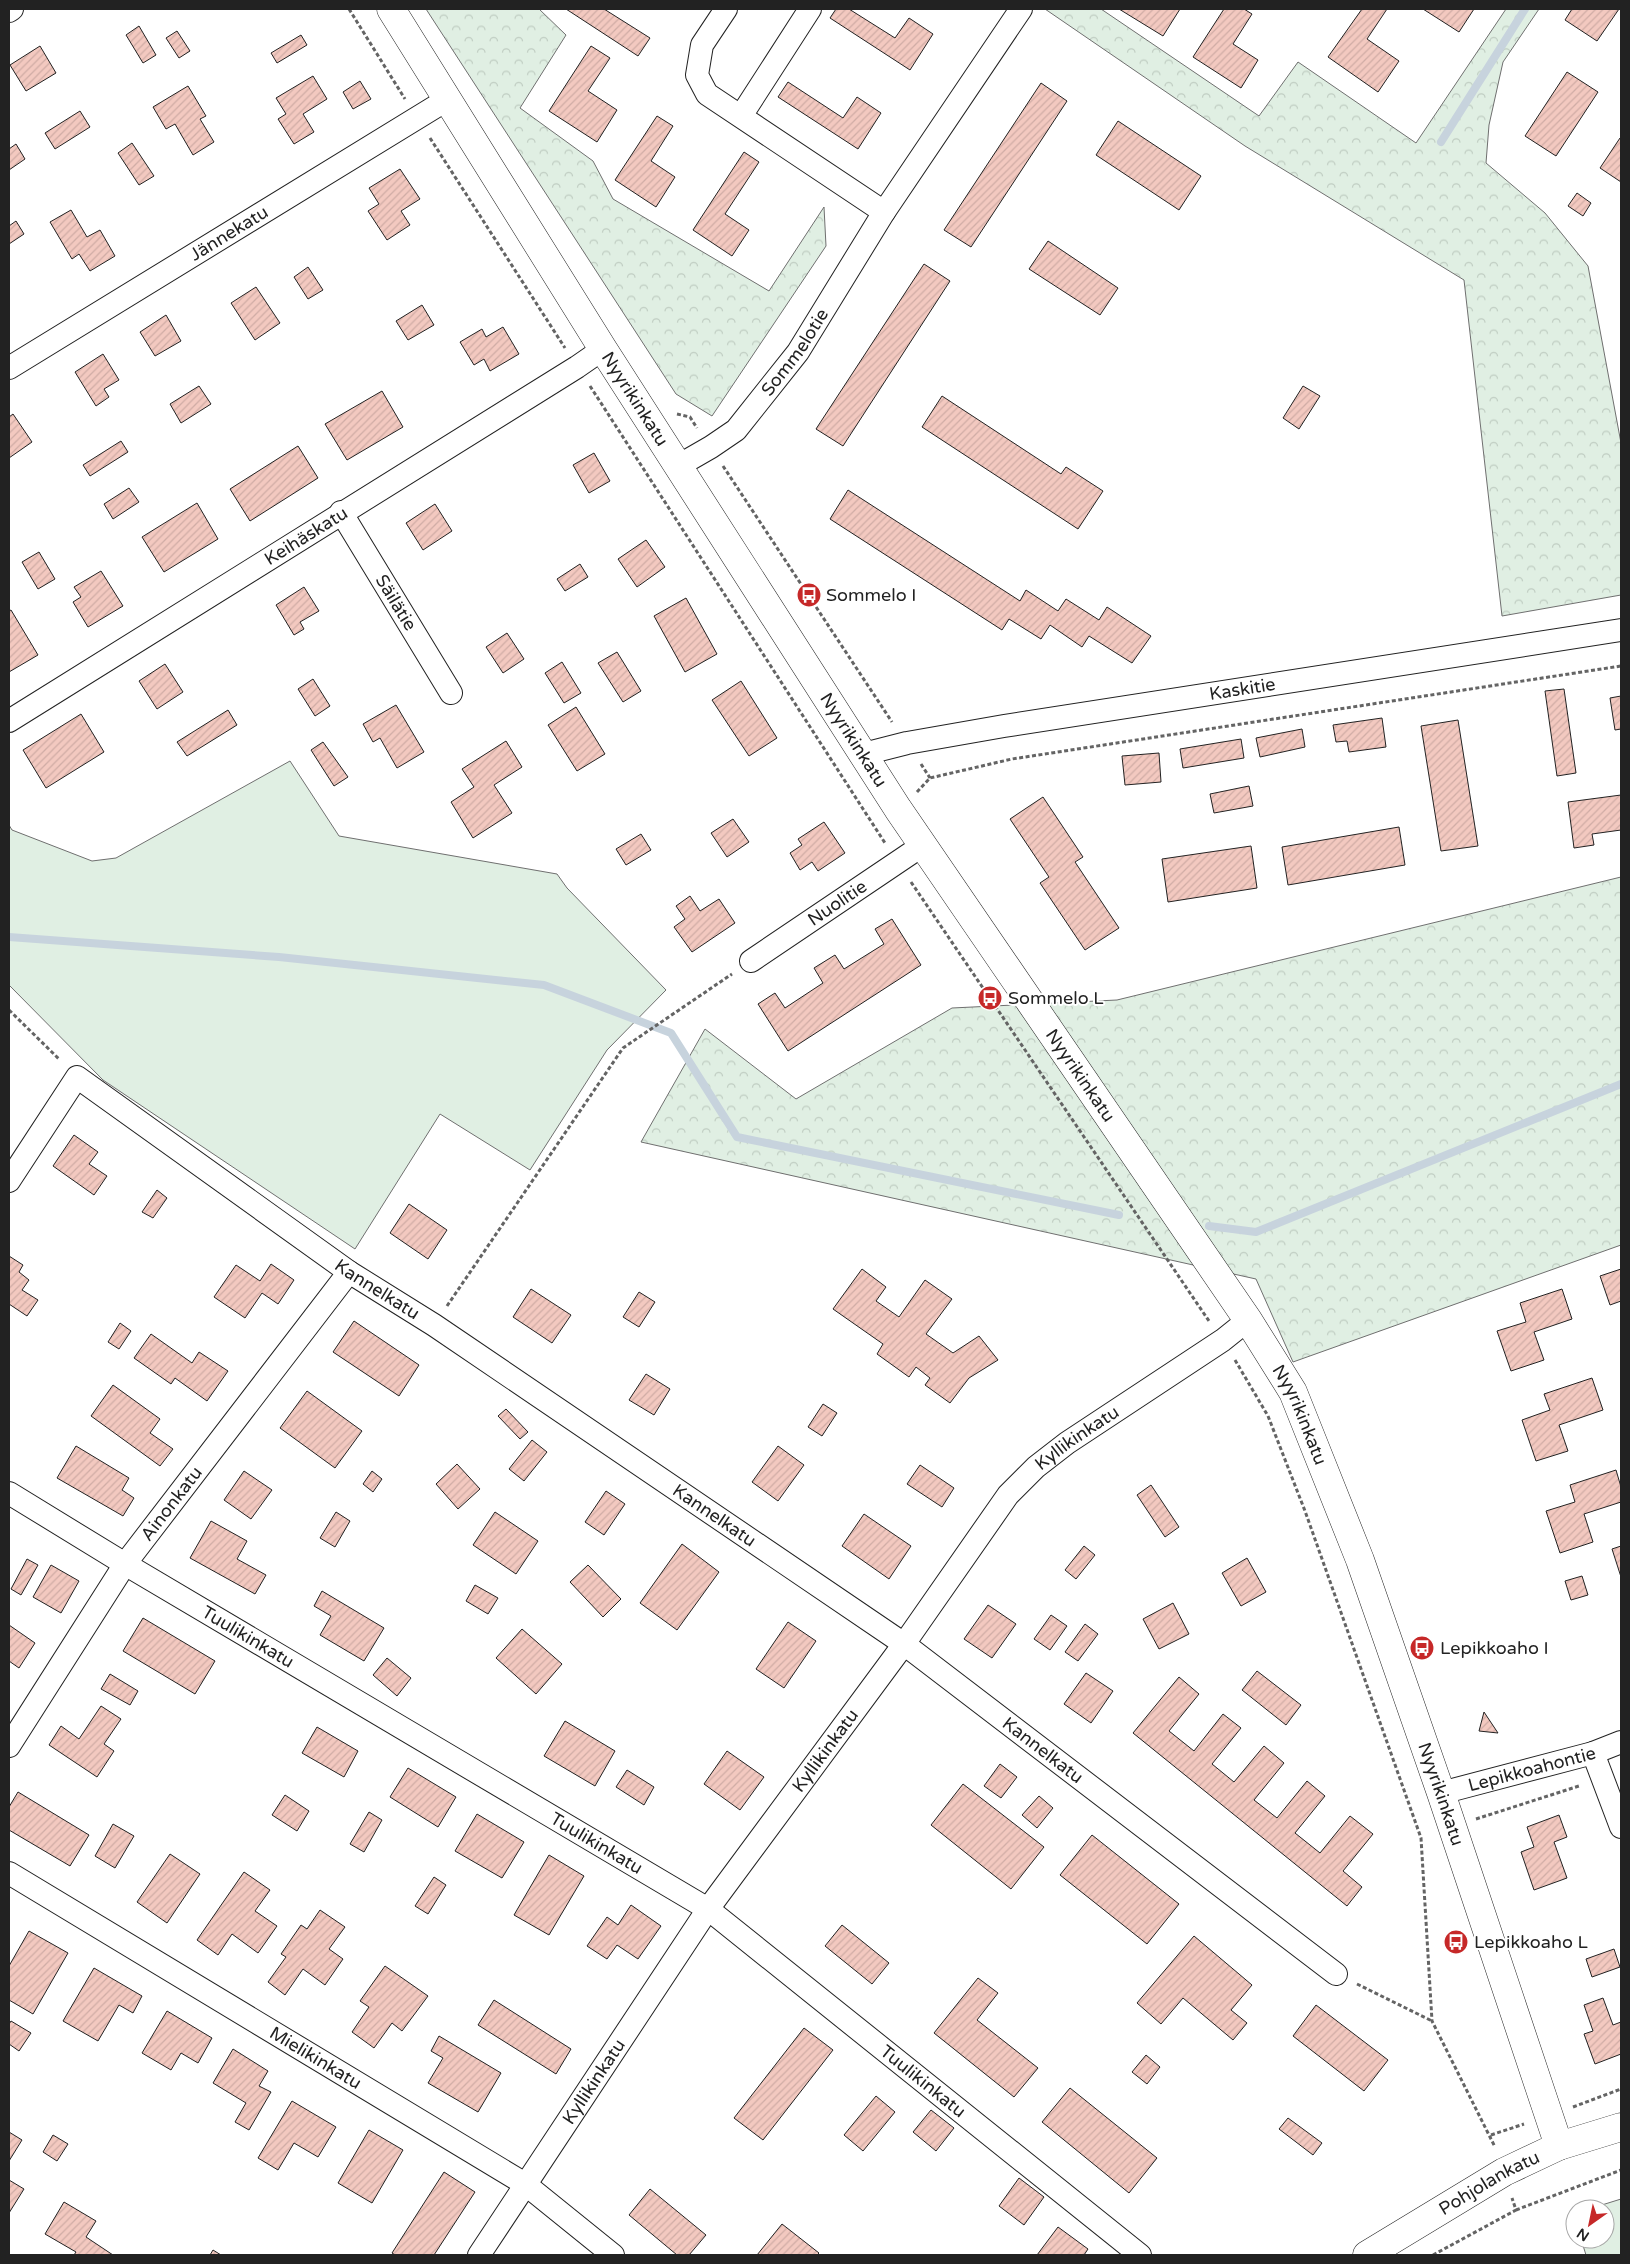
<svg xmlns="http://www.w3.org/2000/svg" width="1630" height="2264" font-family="'Varela Round',sans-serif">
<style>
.forest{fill:url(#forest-crowns);stroke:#6f6f6f}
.park{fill:#e0efe3;stroke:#6f6f6f}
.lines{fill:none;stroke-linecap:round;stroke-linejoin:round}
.stream{stroke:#c7d3dd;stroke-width:8}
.building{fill:url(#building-hatch);stroke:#222}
.street-casing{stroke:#222;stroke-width:24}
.secondary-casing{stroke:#222;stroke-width:29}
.path{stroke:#646464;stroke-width:3;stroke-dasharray:4 2.5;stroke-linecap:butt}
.street{stroke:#fff;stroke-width:22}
.secondary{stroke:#fff;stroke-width:28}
.labels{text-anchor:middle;stroke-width:4;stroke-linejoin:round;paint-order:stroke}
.street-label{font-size:18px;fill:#222;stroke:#fff}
.poi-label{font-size:18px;fill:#222;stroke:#fff;text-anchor:start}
</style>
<defs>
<pattern id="forest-crowns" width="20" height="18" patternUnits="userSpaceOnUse" patternTransform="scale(1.25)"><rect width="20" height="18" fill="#e0efe3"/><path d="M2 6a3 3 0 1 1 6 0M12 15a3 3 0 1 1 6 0" fill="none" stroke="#c0cdc2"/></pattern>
<pattern id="building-hatch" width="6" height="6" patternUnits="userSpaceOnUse" patternTransform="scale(1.25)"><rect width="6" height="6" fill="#f3c9c0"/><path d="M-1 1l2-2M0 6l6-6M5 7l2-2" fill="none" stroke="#d0aca5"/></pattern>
</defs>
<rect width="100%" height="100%" fill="#fff"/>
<path class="forest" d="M426,9H539L566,35L520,108L593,161L613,199L769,291L824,207L826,246L712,416L676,394Z
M1045,9H1101L1259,116L1298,62L1416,143L1506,9H1539L1503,62L1489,125L1486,163L1545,213L1588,266L1621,443V595L1502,616L1464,280L1245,146Z
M1621,877V1245L1293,1362L1256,1279L641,1142L705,1029L796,1099L952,1008L1117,1000Z"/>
<path class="park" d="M290,761L339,836L557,874L567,888L666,990L607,1050L530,1170L440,1114L355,1249L103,1080L9,985V825L12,830L92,861L116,858Z
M1621,2199V2255H1586L1581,2239H1605V2209H1589Z"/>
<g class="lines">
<path class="stream" d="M1441,142L1525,9
M9,937L279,957L544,985L671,1033L737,1137L1119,1215
M1209,1226L1256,1232L1621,1084"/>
</g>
<path class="building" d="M566,9H604L650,38L638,56Z
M836,9H849L895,38L909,18L933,34L910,70L830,18Z
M1119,9H1180L1163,36Z
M1224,9H1244L1252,14L1233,44L1258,60L1241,88L1193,57Z
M1362,9H1387L1367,39L1399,61L1378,92L1328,57Z
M1423,9H1474L1459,32Z
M1572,9H1619L1597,41L1565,20Z
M139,26L156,55L143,63L126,35Z
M177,31L190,51L179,58L166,38Z
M301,35L307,45L277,63L271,53Z
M40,46L56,73L26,91L10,65Z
M591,46L610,58L588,91L617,110L597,142L549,111Z
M1567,72L1598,92L1556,156L1525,136Z
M313,76L327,99L303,114L314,132L294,144L278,119L286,114L276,98Z
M360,81L371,99L353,109L343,92Z
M788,82L843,118L857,97L881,113L858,149L778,97Z
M1041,83L1067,101L971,247L944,230Z
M188,86L206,116L200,119L214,142L193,155L175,124L166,129L153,107Z
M80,111L90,127L55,149L45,133Z
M657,116L673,126L651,161L675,177L656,207L615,180Z
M1118,121L1201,176L1179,210L1096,155Z
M1620,138H1621V182L1600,168Z
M132,143L154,176L139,185L118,153Z
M16,144L25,159L9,170V149Z
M744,152L759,162L725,214L749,230L732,256L693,230Z
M400,169L420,199L401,211L410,225L387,240L368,211L379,204L369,188Z
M1577,193L1591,203L1583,216L1568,206Z
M71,210L87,237L100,230L115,256L90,271L79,254L72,259L50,222Z
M16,221L24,234L9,244V226Z
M1048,241L1118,288L1100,315L1029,269Z
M924,264L950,281L843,446L816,429Z
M308,267L323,290L308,299L294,277Z
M256,287L280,323L255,340L231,303Z
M422,305L434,325L408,340L396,321Z
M166,315L181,341L155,356L140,332Z
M503,327L519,354L490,371L484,359L474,365L460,342L482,329L486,337Z
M103,354L119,380L104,389L109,397L96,406L75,372Z
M199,386L211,404L181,423L170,404Z
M1303,386L1320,396L1299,429L1283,418Z
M382,391L403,427L347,460L325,424Z
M942,396L1061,474L1066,467L1103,491L1078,529L922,427Z
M13,414L32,442L9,458V417Z
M121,441L128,452L90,476L83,465Z
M298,446L318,478L250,521L230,489Z
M594,453L610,481L589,493L573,465Z
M129,488L139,502L113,519L104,504Z
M848,490L1020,601L1026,590L1058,611L1066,599L1099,620L1107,607L1151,636L1132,663L1089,636L1082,647L1050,625L1041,639L1009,619L1002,630L830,519Z
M197,503L218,539L164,572L142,537Z
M435,504L452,531L423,550L406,523Z
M646,540L665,567L637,587L618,559Z
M39,552L55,579L38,589L22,562Z
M580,564L588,577L565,591L557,579Z
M101,571L123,606L88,627L73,602L81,597L74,587Z
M304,587L319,611L300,622L304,629L294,635L276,605Z
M686,598L717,654L685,672L654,616Z
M11,610L38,655L9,672V611Z
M507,633L524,659L503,673L486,647Z
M617,652L641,691L623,702L598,663Z
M562,662L581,693L564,703L545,673Z
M165,664L183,692L157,709L139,681Z
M313,679L330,706L315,716L298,689Z
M741,681L777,738L749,756L712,700Z
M1564,689L1576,773L1557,776L1545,691Z
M1621,696V729L1615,730L1610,698Z
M396,705L424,752L397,768L380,738L373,742L363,724Z
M576,707L605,754L577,771L548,725Z
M228,710L237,725L187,756L177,742Z
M81,714L104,752L46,788L23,750Z
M1382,718L1386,747L1349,752L1347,741L1336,742L1333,725Z
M1458,720L1478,846L1441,851L1421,726Z
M1302,729L1305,747L1260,757L1256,738Z
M1241,739L1244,758L1183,768L1180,749Z
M506,741L522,767L494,785L512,813L473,838L451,802L474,787L462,769Z
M323,742L348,777L334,786L311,750Z
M1159,753L1161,782L1125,785L1122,756Z
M1249,786L1253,806L1214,813L1210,794Z
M1621,795V830L1592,834L1594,845L1574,848L1568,802Z
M1043,797L1083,857L1075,862L1119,928L1085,950L1040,883L1049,877L1010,819Z
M733,819L749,842L727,857L711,833Z
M824,822L845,853L818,871L812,862L800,870L790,853L802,845L798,839Z
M1399,827L1405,865L1288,885L1282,847Z
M641,834L651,850L626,865L616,849Z
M1251,846L1257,888L1168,902L1162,859Z
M690,896L700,911L719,899L735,923L692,952L674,927L685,919L676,906Z
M892,919L921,965L788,1051L758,1004L775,993L785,1008L823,983L814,968L835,955L844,969L884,944L875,929Z
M74,1135L98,1152L89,1164L107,1176L94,1195L53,1166Z
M157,1190L167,1198L153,1218L142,1212Z
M409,1204L447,1230L428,1259L390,1233Z
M9,1256L23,1265L19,1272L29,1280L22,1290L38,1300L27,1316L9,1304Z
M271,1264L294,1280L278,1304L262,1293L245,1318L214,1297L236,1265L260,1281Z
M862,1269L886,1287L876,1301L899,1317L925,1280L952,1299L926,1334L953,1353L979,1336L998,1360L969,1378L950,1403L925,1385L930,1378L916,1367L909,1377L877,1354L883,1344L833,1309Z
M1621,1269V1301L1610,1305L1600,1276Z
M531,1289L571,1315L552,1343L513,1317Z
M1562,1289L1572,1319L1534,1332L1544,1360L1511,1371L1497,1331L1526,1322L1520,1303Z
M639,1292L655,1302L639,1327L623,1317Z
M354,1321L419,1365L399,1396L333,1352Z
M120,1323L131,1331L119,1349L108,1342Z
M151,1334L192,1363L199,1352L228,1371L207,1401L175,1378L171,1384L134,1358Z
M646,1374L670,1389L654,1415L629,1400Z
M1592,1378L1603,1410L1559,1425L1568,1451L1536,1461L1522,1420L1550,1410L1544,1394Z
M113,1385L160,1419L150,1433L173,1449L160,1466L91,1416Z
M307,1391L362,1431L335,1468L280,1428Z
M823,1404L837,1413L822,1436L808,1427Z
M506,1409L528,1432L520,1439L498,1416Z
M532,1440L547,1452L524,1481L509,1469Z
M76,1446L129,1478L122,1490L134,1498L123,1516L57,1478Z
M778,1446L804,1465L778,1501L752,1482Z
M457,1464L480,1489L458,1509L436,1484Z
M920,1465L954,1488L942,1507L907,1484Z
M1616,1470L1621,1487V1502L1584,1514L1593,1542L1560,1553L1546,1511L1575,1502L1570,1485Z
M244,1471L272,1490L251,1519L224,1500Z
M372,1471L382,1479L373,1492L363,1484Z
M1151,1485L1179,1527L1165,1537L1137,1495Z
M606,1491L625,1504L604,1535L585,1522Z
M336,1512L350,1521L335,1547L320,1538Z
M495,1512L538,1541L516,1574L473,1545Z
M864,1514L911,1546L889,1579L842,1546Z
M211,1521L247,1541L237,1559L266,1575L255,1594L190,1558Z
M682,1544L719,1572L677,1630L640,1603Z
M1084,1546L1095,1555L1076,1579L1065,1570Z
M1621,1546V1577L1612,1549Z
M1247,1558L1266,1592L1241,1606L1222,1573Z
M27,1559L38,1565L21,1595L11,1589Z
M51,1565L79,1581L61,1613L33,1597Z
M588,1565L621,1599L603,1617L570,1582Z
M1582,1576L1588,1595L1571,1600L1565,1581Z
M475,1585L498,1598L488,1614L466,1601Z
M322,1591L384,1628L364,1661L320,1635L331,1616L314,1606Z
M1173,1603L1189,1634L1159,1649L1143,1619Z
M988,1605L1016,1624L992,1658L964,1639Z
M1051,1615L1067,1626L1050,1650L1034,1639Z
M143,1618L215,1661L195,1694L123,1651Z
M788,1622L816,1641L784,1688L756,1669Z
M1085,1624L1098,1634L1078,1661L1065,1652Z
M9,1625L35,1643L19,1668L9,1661Z
M522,1629L562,1664L536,1694L496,1658Z
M387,1658L411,1678L397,1696L373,1675Z
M1257,1671L1301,1705L1286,1725L1242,1690Z
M1086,1673L1113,1691L1091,1723L1064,1704Z
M110,1674L138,1691L130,1705L101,1689Z
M1179,1677L1199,1694L1169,1731L1194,1751L1223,1714L1241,1728L1212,1764L1234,1782L1264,1746L1284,1763L1254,1800L1277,1818L1307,1781L1325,1796L1295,1833L1320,1853L1350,1816L1373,1834L1343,1871L1362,1887L1347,1906L1133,1733Z
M101,1706L121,1719L104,1744L114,1751L97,1777L49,1745L61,1726L79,1739Z
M1484,1712L1498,1733L1479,1731Z
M565,1721L615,1751L595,1786L544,1756Z
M317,1727L358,1751L344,1777L302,1753Z
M727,1751L764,1777L740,1810L704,1784Z
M1000,1764L1017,1777L1001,1798L984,1786Z
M408,1768L456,1797L438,1827L390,1797Z
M627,1770L654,1787L644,1805L616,1787Z
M963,1784L1044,1847L1011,1889L931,1825Z
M18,1792L89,1835L70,1866L9,1830V1807Z
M285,1795L309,1811L297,1831L272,1815Z
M1039,1796L1053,1808L1037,1828L1022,1815Z
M369,1812L382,1820L364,1852L350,1844Z
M477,1814L524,1842L502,1878L455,1851Z
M1559,1815L1567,1837L1554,1842L1567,1878L1534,1890L1521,1852L1534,1847L1527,1827Z
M113,1824L134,1836L115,1868L95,1856Z
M1092,1835L1179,1904L1147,1944L1060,1875Z
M170,1854L200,1874L167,1923L137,1902Z
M549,1855L584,1876L549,1935L514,1915Z
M244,1872L270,1890L255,1911L277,1926L258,1953L232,1934L218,1955L197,1940Z
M434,1877L446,1885L428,1914L415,1906Z
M631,1905L661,1926L638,1959L617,1945L607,1959L587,1946L607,1917L618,1925Z
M320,1910L345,1927L329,1949L343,1959L325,1985L303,1969L285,1995L268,1982L286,1957L281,1954L301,1925L307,1929Z
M842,1925L889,1963L872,1984L825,1946Z
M29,1931L68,1953L33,2014L9,2000V1966Z
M1194,1936L1252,1985L1231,2010L1247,2023L1233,2040L1183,1998L1161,2024L1137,2003Z
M1614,1949L1620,1967L1592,1977L1586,1959Z
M385,1966L428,1996L402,2031L392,2023L374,2048L352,2032L369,2007L360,2001Z
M94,1968L142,1996L133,2013L119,2005L98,2041L63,2021Z
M978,1978L998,1993L977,2020L1038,2068L1014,2097L934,2033Z
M1603,1998L1613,2025L1621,2022V2054L1595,2064L1584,2034L1593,2031L1584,2005Z
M494,2000L571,2049L556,2074L478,2025Z
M1316,2005L1388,2060L1364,2091L1293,2036Z
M167,2011L212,2038L198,2063L181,2053L171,2070L142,2053Z
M11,2021L31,2033L19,2051L9,2044V2024Z
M804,2028L833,2050L763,2140L734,2118Z
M439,2036L501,2073L478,2112L428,2083L443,2058L431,2051Z
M233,2049L268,2071L259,2086L271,2092L249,2130L235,2122L246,2103L213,2083Z
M1146,2055L1160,2067L1147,2084L1132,2072Z
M1070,2088L1157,2158L1129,2193L1042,2122Z
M876,2096L895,2112L863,2151L844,2135Z
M292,2101L336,2127L318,2157L294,2143L278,2170L258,2158Z
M931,2110L954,2128L936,2151L913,2132Z
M1288,2118L1322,2143L1313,2155L1279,2129Z
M369,2130L403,2150L372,2203L338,2183Z
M9,2132L22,2140L9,2161Z
M53,2135L68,2144L57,2161L43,2152Z
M444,2172L475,2192L434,2255H395L392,2253Z
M1019,2178L1044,2197L1024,2225L999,2206Z
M9,2180L24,2189L9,2213Z
M650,2189L706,2235L689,2255H677L629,2215Z
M64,2202L96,2221L86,2237L113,2255H74L76,2252L45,2234Z
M782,2224L819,2253L817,2255H757Z
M1058,2227L1088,2249L1084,2255H1037Z
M213,2250L221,2255H210Z"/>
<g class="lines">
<defs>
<g id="street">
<path d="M726,9L702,45L697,75L707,94L884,212"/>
<path d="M9,11L12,9"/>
<path d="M741,116L810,9"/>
<path id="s1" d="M9,368L448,99"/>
<path id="s2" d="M678,466L711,447L736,430L798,352L884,212L1021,9"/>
<path id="s3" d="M341,512L451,693"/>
<path id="s4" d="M9,721L577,367L603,349"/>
<path id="s5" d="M864,754L907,743L1004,726L1621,630"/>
<path id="s6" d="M751,961L923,845"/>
<path id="s7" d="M9,1181L77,1077L349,1272L434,1325L904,1644L1336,1974"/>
<path id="s8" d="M9,1493L125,1564L708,1909L1140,2255"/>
<path id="s9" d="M9,1746L125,1564L349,1272"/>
<path d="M1593,1753L1621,1827"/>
<path id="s10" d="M1441,1793L1593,1753L1621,1742"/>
<path id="s11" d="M9,1873L525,2184L613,2255"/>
<path id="s12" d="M479,2255L708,1909L904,1644L1008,1495L1036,1467L1067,1443L1223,1340L1248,1320"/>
</g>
<g id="secondary">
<path id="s13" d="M391,9L603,349L898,809L1248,1320L1293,1392L1360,1560L1441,1793L1559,2146"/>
<path id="s14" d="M1367,2255L1504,2172L1559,2146L1621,2127"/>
</g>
</defs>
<use href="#street" class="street-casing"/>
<use href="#secondary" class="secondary-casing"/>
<path class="path" d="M349,9L405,99
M430,138L565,348
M590,386L885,843
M677,414L690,417L697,428
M723,466L892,722
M921,764L930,778
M917,792L930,778L1012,759L1621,666
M911,882L1209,1321
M9,1010L60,1060
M447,1306L623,1048L732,974
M1235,1360L1268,1416L1305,1511L1421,1838L1432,2021L1495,2147
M1476,1819L1579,1786
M1357,1984L1432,2021
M1573,2107L1621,2089
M1491,2135L1524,2124
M1516,2210L1621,2170
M1433,2255L1516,2210L1512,2198"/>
<use href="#street" class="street"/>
<use href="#secondary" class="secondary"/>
</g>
<defs>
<symbol id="bus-disc" viewBox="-11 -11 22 22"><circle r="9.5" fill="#c62828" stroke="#fff"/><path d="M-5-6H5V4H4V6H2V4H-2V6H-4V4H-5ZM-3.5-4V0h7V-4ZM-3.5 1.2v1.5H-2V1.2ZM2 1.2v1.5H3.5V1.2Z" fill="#fff"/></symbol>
</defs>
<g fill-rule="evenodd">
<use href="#bus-disc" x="795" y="581" width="28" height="28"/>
<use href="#bus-disc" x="976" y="984" width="28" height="28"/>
<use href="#bus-disc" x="1408" y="1634" width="28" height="28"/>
<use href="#bus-disc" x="1442" y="1928" width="28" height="28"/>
</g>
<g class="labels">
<g class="street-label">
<text dy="6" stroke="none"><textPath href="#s1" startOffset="258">Jännekatu</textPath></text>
<text dy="6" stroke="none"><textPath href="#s2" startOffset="166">Sommelotie</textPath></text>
<text dy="6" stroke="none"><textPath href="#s13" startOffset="460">Nyyrikinkatu</textPath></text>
<text dy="6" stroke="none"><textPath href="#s4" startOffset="350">Keihäskatu</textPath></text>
<text dy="6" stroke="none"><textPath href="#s3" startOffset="106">Säilätie</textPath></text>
<text dy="6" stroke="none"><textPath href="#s5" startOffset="384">Kaskitie</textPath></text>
<text dy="6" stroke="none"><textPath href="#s13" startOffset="865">Nyyrikinkatu</textPath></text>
<text dy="6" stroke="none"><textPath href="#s6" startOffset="104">Nuolitie</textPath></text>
<text dy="6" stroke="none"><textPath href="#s13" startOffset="1270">Nyyrikinkatu</textPath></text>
<text dy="6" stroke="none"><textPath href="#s7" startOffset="492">Kannelkatu</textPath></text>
<text dy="6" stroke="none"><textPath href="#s13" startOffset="1675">Nyyrikinkatu</textPath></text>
<text dy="6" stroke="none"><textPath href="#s12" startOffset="1016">Kyllikinkatu</textPath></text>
<text dy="6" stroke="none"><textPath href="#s9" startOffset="292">Ainonkatu</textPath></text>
<text dy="6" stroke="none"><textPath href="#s7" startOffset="898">Kannelkatu</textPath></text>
<text dy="6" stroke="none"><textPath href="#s8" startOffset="279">Tuulikinkatu</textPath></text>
<text dy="6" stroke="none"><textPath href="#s12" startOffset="612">Kyllikinkatu</textPath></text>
<text dy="6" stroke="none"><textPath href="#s7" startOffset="1302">Kannelkatu</textPath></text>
<text dy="6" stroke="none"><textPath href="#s10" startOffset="94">Lepikkoahontie</textPath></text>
<text dy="6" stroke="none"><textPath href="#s13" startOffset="2080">Nyyrikinkatu</textPath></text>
<text dy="6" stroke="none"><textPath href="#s8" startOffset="684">Tuulikinkatu</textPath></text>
<text dy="6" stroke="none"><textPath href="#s11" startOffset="358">Mielikinkatu</textPath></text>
<text dy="6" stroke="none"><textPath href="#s8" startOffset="1089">Tuulikinkatu</textPath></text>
<text dy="6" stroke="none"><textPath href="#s12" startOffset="208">Kyllikinkatu</textPath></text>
<text dy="6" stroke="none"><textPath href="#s14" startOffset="142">Pohjolankatu</textPath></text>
</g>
<g class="poi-label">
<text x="826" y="601">Sommelo I</text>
<text x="1008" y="1004">Sommelo L</text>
<text x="1440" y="1654">Lepikkoaho I</text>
<text x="1474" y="1948">Lepikkoaho L</text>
</g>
</g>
<rect width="1630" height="2264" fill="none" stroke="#222222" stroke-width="20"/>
<g transform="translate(1590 2224) rotate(213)"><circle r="24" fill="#ffffff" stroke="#a7a7a7"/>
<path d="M0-4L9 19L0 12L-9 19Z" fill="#c62828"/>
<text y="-8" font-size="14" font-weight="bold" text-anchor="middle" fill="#222222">N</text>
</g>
</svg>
